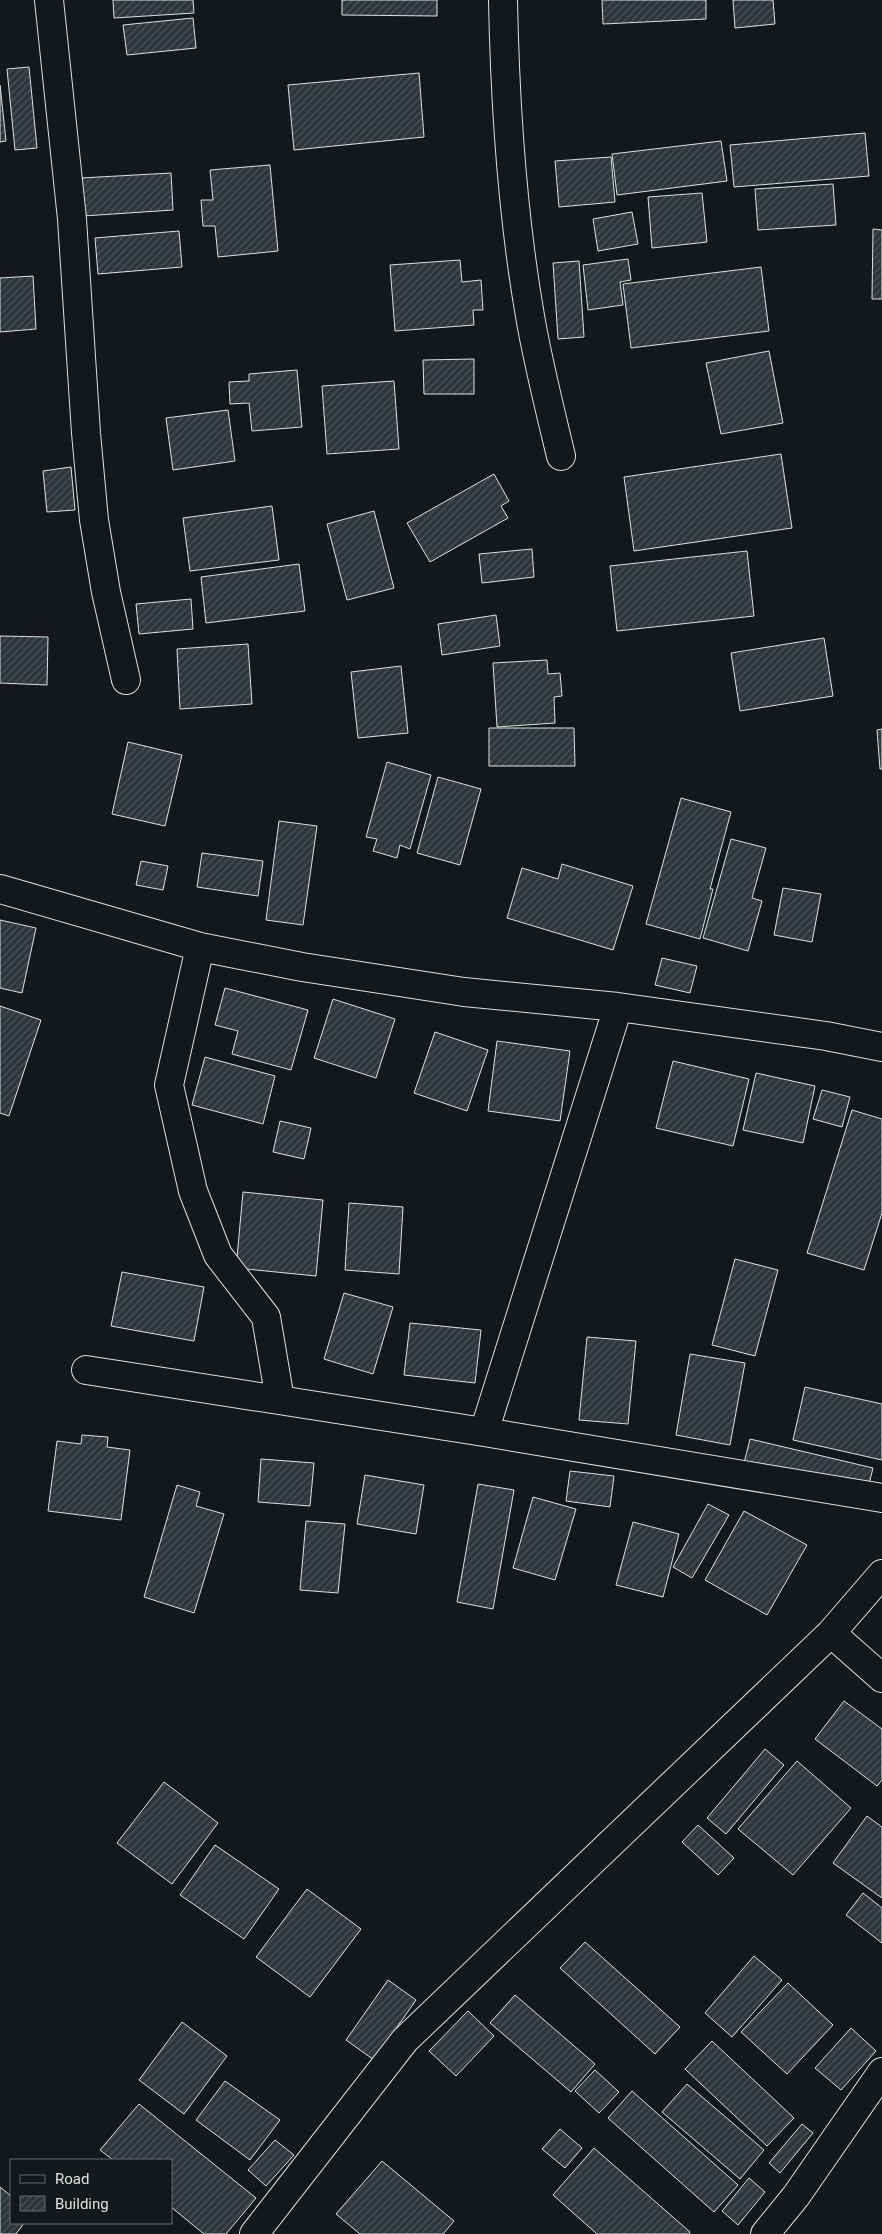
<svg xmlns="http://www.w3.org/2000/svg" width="882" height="2234" font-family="Roboto,sans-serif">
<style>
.building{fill:url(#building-hatch);stroke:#d8e6dc}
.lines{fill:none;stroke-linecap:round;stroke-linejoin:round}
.minor-casing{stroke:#d8e6dc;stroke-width:30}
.minor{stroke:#14181c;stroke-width:28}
</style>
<defs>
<pattern id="building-hatch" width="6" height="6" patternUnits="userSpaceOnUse" patternTransform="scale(1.25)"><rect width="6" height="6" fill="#2c363c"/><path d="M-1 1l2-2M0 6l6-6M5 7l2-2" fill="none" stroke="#4a5358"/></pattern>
</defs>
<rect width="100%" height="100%" fill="#14181c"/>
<path class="building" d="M113,0H193L194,13L114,18Z
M342,0H437V16L342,15Z
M602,0H706V19L603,24Z
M733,0H773L775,24L735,28Z
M193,18L196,48L127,55L123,25Z
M29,67L37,148L15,150L7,69Z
M419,73L424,137L294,150L288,85Z
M0,85L6,141L0,142Z
M865,133L869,176L734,187L730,145Z
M721,141L727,181L617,195L612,154Z
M611,157L615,202L559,207L555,161Z
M270,165L278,251L218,257L215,226H203L201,200H213L210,170Z
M171,173L173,210L83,216L81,178Z
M833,184L836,225L758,230L755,189Z
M702,193L707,242L652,248L648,197Z
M632,212L638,244L598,251L593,219Z
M873,229L882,230V299H872Z
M179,231L182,267L98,274L95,238Z
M628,259L631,280L620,282L623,305L588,310L583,265Z
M460,260L462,282L481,280L483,310H473L474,325L395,331L390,265Z
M579,261L584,337L558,339L553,263Z
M761,267L769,331L631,348L623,284Z
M33,276L36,329L0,332V278Z
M769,351L783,423L721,434L706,363Z
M474,359V394H424L423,360Z
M297,370L302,427L252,431L249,403L230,404L229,382L249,381V374Z
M394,381L399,449L327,454L322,386Z
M228,410L235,461L173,470L166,418Z
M781,454L792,528L634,551L624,477Z
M71,467L75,510L47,512L43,471Z
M494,474L509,501L501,506L508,518L430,562L407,523Z
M272,506L279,560L190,571L183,518Z
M374,511L394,588L347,600L327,524Z
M532,549L534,577L482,583L479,554Z
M747,551L754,616L617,631L610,566Z
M299,564L305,611L206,623L201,577Z
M191,599L193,629L139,634L136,604Z
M496,615L500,646L442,655L438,624Z
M0,636L48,637L47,685L0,683Z
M824,638L833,696L740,711L731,653Z
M248,644L252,704L180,709L177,649Z
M547,660L548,674L560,673L562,696L554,697L555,723L497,727L493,663Z
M401,666L408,733L358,738L351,672Z
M489,728H574L575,766H489Z
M882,729V769H880L877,730Z
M128,742L182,755L165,826L112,814Z
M387,762L431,775L410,849L400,845L397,858L373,851L377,839L366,837Z
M438,777L481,789L460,865L417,853Z
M681,798L731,812L710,889H713L700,939L646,924Z
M279,821L317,826L303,925L266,920Z
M731,839L766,848L752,898L762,901L748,951L703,938Z
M202,853L263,861L258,896L197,887Z
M141,861L168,866L163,890L136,885Z
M562,864L633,886L613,950L507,918L522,868L558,879Z
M783,888L821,894L812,942L774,935Z
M0,920L36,928L22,993L0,988Z
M662,958L697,966L690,993L655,985Z
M225,988L308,1010L291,1070L232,1054L238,1031L215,1025Z
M333,999L395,1019L376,1078L314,1058Z
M0,1006L41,1020L9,1116L0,1113Z
M435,1032L488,1050L467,1111L414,1093Z
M497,1041L570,1051L560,1121L488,1111Z
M205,1057L275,1076L263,1124L192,1105Z
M673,1061L749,1079L733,1146L656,1128Z
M756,1073L815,1086L803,1143L743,1130Z
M822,1090L850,1097L842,1127L813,1119Z
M852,1110L882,1119V1213L864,1270L807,1253Z
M280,1121L311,1128L304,1159L273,1152Z
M243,1192L323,1200L316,1276L236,1268Z
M349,1203L403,1207L399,1274L345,1270Z
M735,1259L778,1270L755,1356L712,1345Z
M122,1272L204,1287L194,1341L111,1326Z
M344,1293L393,1307L373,1374L324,1359Z
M410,1323L481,1330L475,1383L404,1375Z
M587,1337L636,1341L628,1424L579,1420Z
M690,1354L745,1363L730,1445L676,1435Z
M805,1387L882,1404V1460L793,1440Z
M82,1435L108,1437L107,1447L130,1450L121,1520L48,1511L57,1441L81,1444Z
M750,1439L873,1468L867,1492L744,1463Z
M261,1459L314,1463L310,1506L258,1502Z
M570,1471L614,1476L610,1507L566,1501Z
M365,1475L424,1485L416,1534L357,1524Z
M478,1484L514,1490L493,1609L457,1602Z
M177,1485L200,1492L196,1506L224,1514L194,1613L144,1597Z
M533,1497L576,1509L555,1580L513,1568Z
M708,1504L729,1515L692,1578L673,1567Z
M744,1511L807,1545L767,1615L705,1580Z
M306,1521L345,1524L338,1593L300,1590Z
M633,1522L679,1534L663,1597L616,1585Z
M844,1701L882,1729V1780L877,1786L815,1739Z
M765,1749L784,1765L726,1834L707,1818Z
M797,1761L851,1808L793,1875L738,1829Z
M164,1782L218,1823L172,1884L117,1843Z
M867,1816L882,1827V1898L833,1863Z
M698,1825L734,1858L718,1875L682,1842Z
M215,1845L279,1889L244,1939L180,1895Z
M307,1889L361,1929L310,1997L256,1957Z
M863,1893L882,1908V1943L846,1915Z
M585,1942L680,2027L655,2054L560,1968Z
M754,1956L782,1980L732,2037L705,2013Z
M388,1980L416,2000L374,2060L346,2040Z
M788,1983L833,2025L787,2074L741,2032Z
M515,1995L595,2064L571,2092L490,2023Z
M468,2011L494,2036L456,2076L429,2051Z
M182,2022L227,2056L184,2114L139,2080Z
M851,2028L876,2051L841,2090L815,2068Z
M712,2041L794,2118L767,2146L685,2069Z
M595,2070L619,2092L599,2113L575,2091Z
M225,2081L280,2120L250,2160L196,2120Z
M687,2084L764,2150L740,2179L662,2112Z
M632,2091L738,2185L714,2212L608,2118Z
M139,2104L256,2198L226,2234H204L171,2207V2160H113L100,2150Z
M802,2124L813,2133L780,2173L769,2163Z
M560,2129L582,2148L565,2168L542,2149Z
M275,2140L294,2155L266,2186L248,2170Z
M594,2148L690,2232L689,2234H597L553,2195Z
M382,2161L454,2221L443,2234H360L336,2214Z
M749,2178L765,2192L738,2225L722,2211Z
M0,2187L11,2196V2223H24L16,2234H0Z"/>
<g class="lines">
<defs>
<path id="minor" d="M49,0L72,219L86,433L94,520L106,592L126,680
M503,0C505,105 512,212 530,316C538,363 550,410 561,456
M0,889L200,947L302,967L464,992L618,1007L826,1036L882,1047
M200,947L169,1085L193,1191L218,1255L266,1317L280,1400
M86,1370L484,1432L882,1498
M484,1432L618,1007
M831,1633L882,1678
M254,2234L405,2040L831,1633L882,1574
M765,2234L796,2196L882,2072"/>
</defs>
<use href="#minor" class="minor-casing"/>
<use href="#minor" class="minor"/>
</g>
<rect x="10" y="2159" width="162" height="65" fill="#14181c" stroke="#626a69"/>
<rect x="20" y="2175" width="25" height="8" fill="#14181c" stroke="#626a69"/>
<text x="55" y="2184" font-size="15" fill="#d8e6dc">Road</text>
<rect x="20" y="2196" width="25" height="15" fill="url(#building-hatch)" stroke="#626a69"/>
<text x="55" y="2209" font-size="15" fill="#d8e6dc">Building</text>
</svg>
